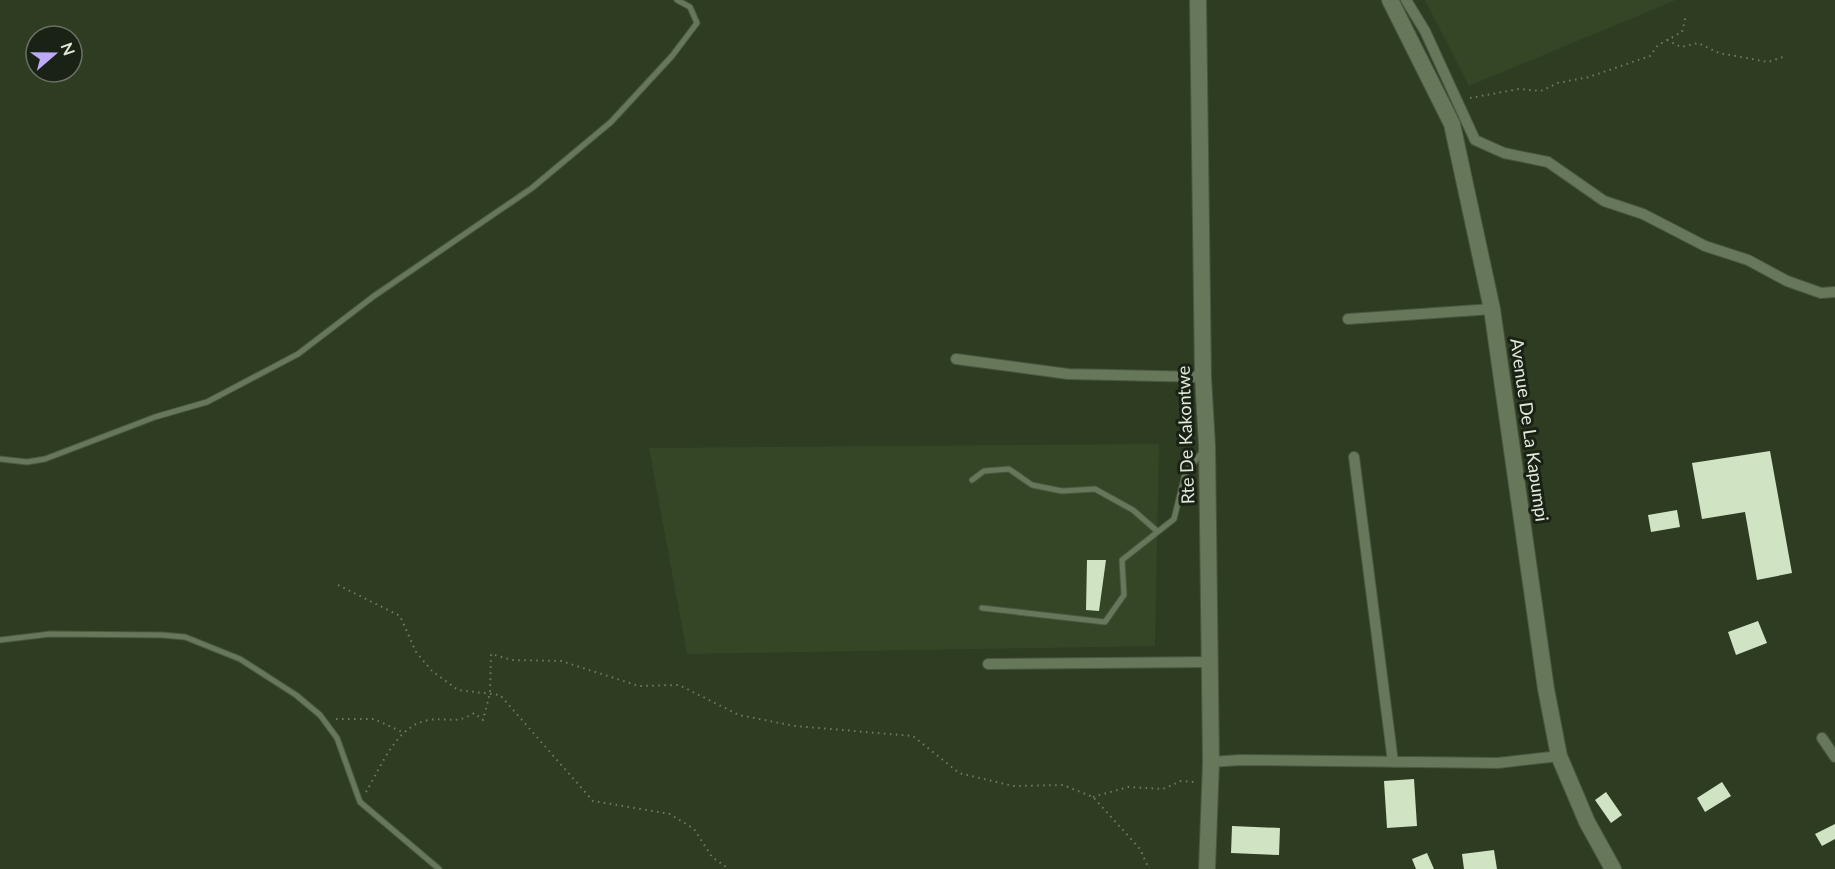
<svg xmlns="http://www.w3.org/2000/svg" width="1835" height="869" font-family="Lato,sans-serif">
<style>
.built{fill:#344626}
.building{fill:#d0e3c3}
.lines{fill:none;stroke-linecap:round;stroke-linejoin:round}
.lane-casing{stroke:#4b5640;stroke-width:7}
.street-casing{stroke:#4b5640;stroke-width:12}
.secondary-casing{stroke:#4b5640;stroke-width:18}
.path{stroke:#6f7c65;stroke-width:2;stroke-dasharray:1.5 4.5;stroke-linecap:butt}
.lane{stroke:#66775a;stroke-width:5}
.street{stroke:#66775a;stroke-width:10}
.secondary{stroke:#66775a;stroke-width:16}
.labels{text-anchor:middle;stroke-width:6;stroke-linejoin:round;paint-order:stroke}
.street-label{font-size:18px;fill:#e0e9d9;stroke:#1a2115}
</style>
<rect width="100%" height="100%" fill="#2e3c22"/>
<path class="built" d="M1425,0H1676L1469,86Z
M1159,444L1155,646L687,654L649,448Z"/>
<path class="building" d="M1770,451L1792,573L1757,580L1745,512L1702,519L1692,463Z
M1677,510L1680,527L1651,532L1648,515Z
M1087,560H1106L1099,611L1086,610Z
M1758,621L1767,643L1736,655L1728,632Z
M1414,779L1417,826L1387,828L1384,781Z
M1722,782L1731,796L1705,812L1697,798Z
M1606,792L1622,815L1611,823L1595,800Z
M1835,824V839L1822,846L1815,834Z
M1232,826L1280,828L1279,855L1231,853Z
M1494,850L1497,869H1464L1462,854Z
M1427,853L1434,869H1416L1412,859Z"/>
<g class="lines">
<defs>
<path id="lane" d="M0,459L27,462L45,459L155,417L207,402L298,354L374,296L532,188L611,122L672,56L697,23L690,7L677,0
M972,480L984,471L1009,469L1032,485L1062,491L1095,489L1133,510L1157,531
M982,608L1105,622L1124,595L1122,560L1174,519L1185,474L1202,452
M0,640L50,634L162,635L185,637L240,659L296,695L320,715L337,738L360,802L439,869"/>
<path id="street" d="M1406,0L1425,31L1475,140L1504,153L1548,162L1604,201L1643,214L1705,246L1748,260L1787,281L1821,293L1835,292
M1348,319L1492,309
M956,359L1068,374L1203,377
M1354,457L1393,762
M988,664L1209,662
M1822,738L1835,757
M1211,762L1240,760L1498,763L1559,756"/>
<path id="secondary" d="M1198,0L1203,377L1207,446L1211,762L1207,869
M1390,0L1452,124L1492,309L1546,689L1559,756L1587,822L1613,869"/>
</defs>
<use href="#lane" class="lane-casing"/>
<use href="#street" class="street-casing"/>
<use href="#secondary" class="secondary-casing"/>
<path class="path" d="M1667,40L1681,47L1698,43L1719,53L1768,62L1786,56
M1470,98L1519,89L1541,91L1558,83L1589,77L1650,56L1658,45L1682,32L1686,16
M338,585L400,616L416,652L432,671L458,690L500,695L593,801L670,814L694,829L712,857L729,869
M336,719H374L402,732
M366,792C381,767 396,725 429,720C449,717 455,725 474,713L483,720L490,693L491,654L512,660L561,661L639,686L679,685L739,715L795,726L913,736L959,773L1013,786L1063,785L1093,797L1140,849L1149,869
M1093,797L1128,787L1163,789L1181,781L1195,782"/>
<use href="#lane" class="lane"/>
<use href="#street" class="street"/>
<use href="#secondary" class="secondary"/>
</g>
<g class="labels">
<g class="street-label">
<text transform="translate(1529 430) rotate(82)" y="6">Avenue De La Kapumpi</text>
<text transform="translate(1186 435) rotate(-92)" y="6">Rte De Kakontwe</text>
</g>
</g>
<g transform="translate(54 54) rotate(70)"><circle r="28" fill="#1a2115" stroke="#697163" stroke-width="1.5"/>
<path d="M0-4.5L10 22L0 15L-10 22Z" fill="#bbaaf6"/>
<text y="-9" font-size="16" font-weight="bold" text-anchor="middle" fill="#e0e9d9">N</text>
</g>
</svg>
